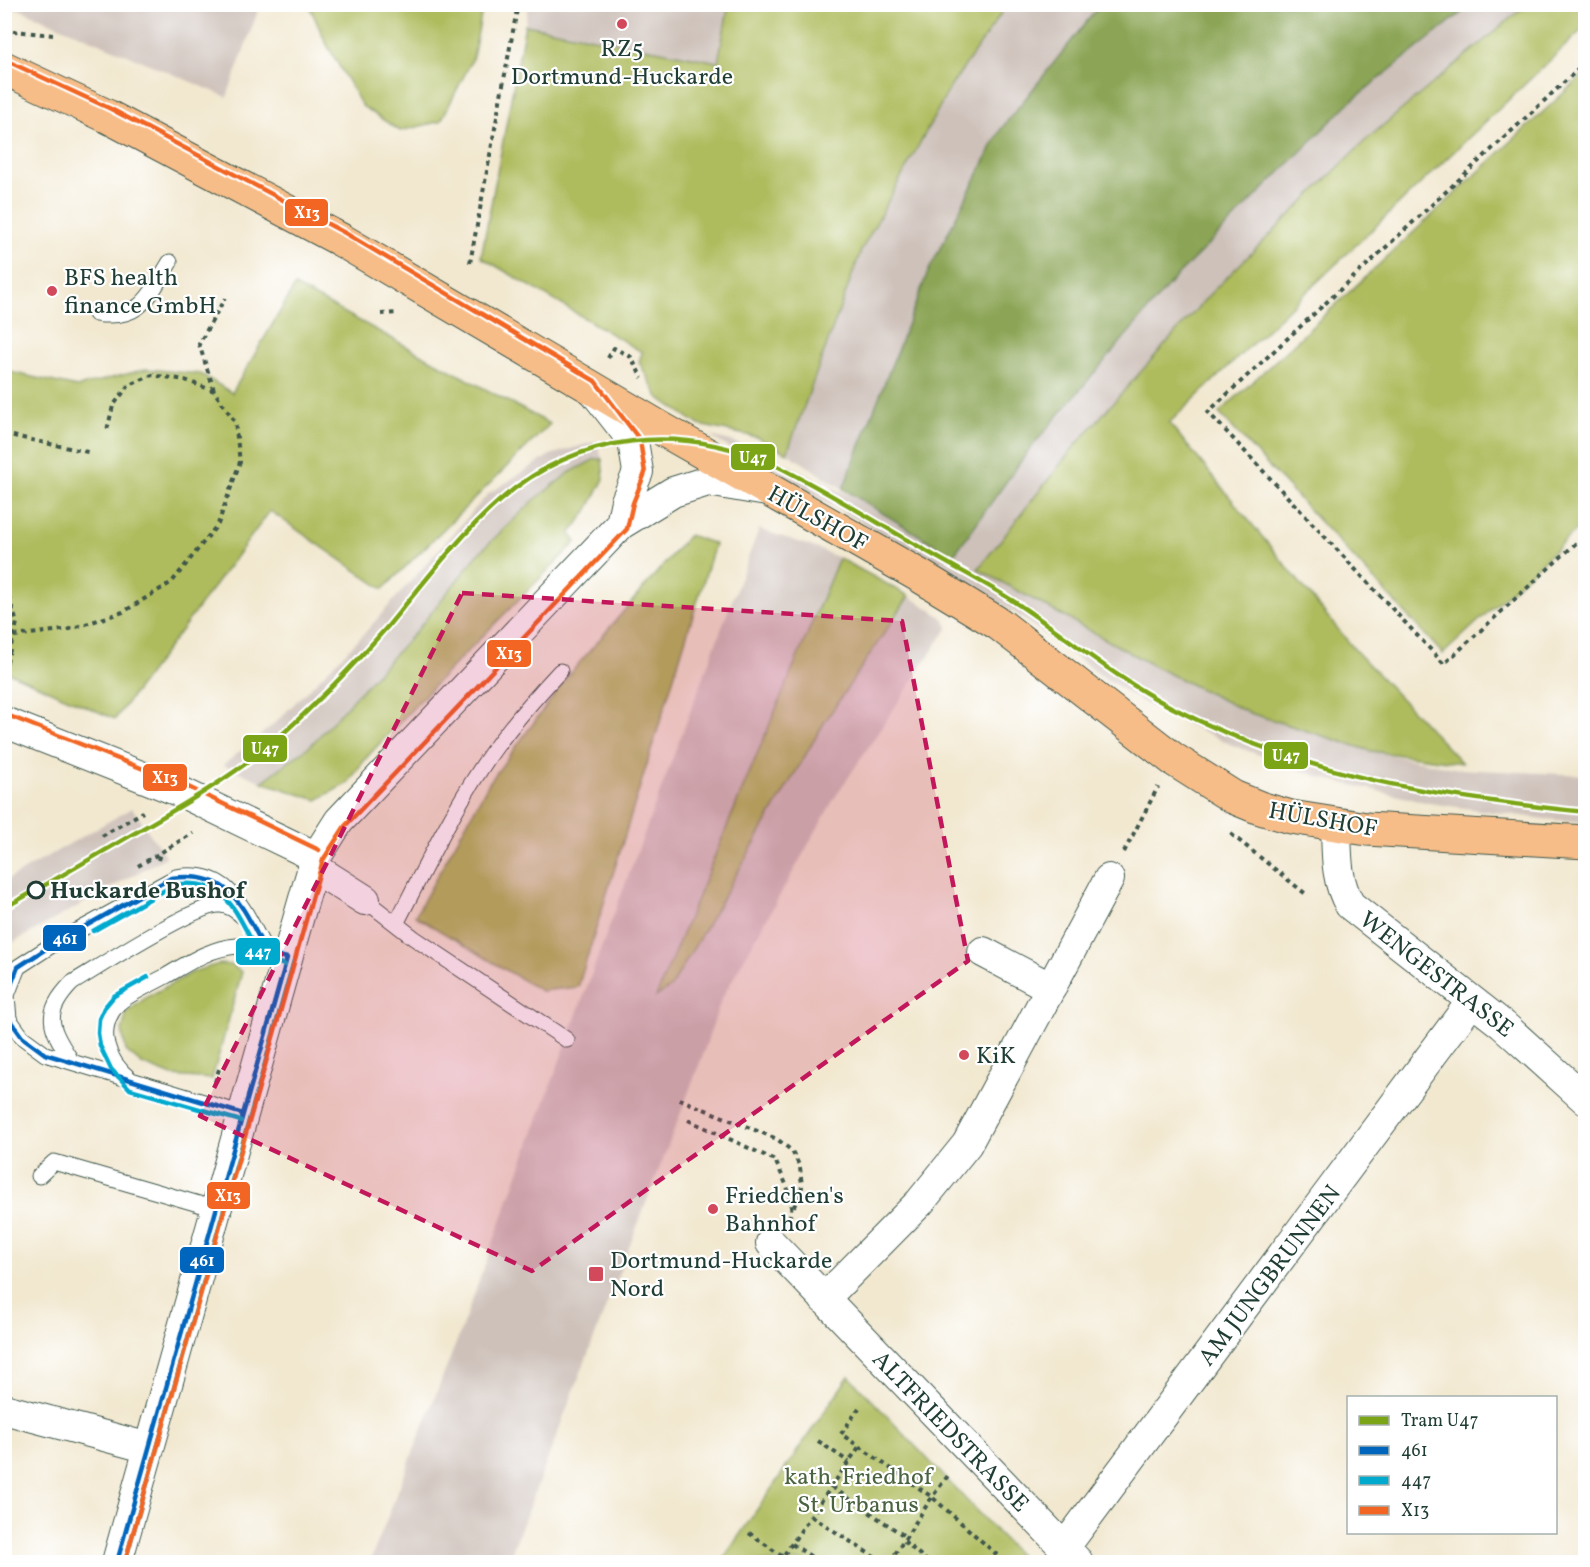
<svg xmlns="http://www.w3.org/2000/svg" width="1590" height="1567" font-family="Vollkorn,serif">
<style>
.industrial{fill:#cec1ba}
.green{fill:#afbc5d;stroke:#677c48;stroke-width:1.5}
.forest{fill:#8ba454;stroke:#557044;stroke-width:1.5}
.lines{fill:none;stroke-linecap:round;stroke-linejoin:round}
.service-casing{stroke:#3f574b;stroke-width:17}
.minor-casing{stroke:#3f574b;stroke-width:32}
.primary-casing{stroke:#3f574b;stroke-width:35}
.path{stroke:#3f574b;stroke-width:4;stroke-dasharray:4.5 4.5;stroke-linecap:butt}
.service{stroke:#fff;stroke-width:15}
.minor{stroke:#fff;stroke-width:30}
.primary{stroke:#f7bd88;stroke-width:33}
.bus-1-casing{stroke:#fff;stroke-width:9}
.bus-2-casing{stroke:#fff;stroke-width:9}
.bus-3-casing{stroke:#fff;stroke-width:9}
.bus-1{stroke:#0065bd;stroke-width:4.5}
.bus-2{stroke:#00a9ce;stroke-width:4.5}
.bus-3{stroke:#f26522;stroke-width:4.5}
.tram-1-casing{stroke:#fff;stroke-width:9}
.tram-1{stroke:#7ba517;stroke-width:4.5}
.marked{fill:#c2185b;fill-opacity:0.2;stroke:#c2185b;stroke-width:4.5;stroke-dasharray:12 8;stroke-linejoin:round}
.poi-dot{fill:#d1495b;stroke:#fff;stroke-width:2}
.stop-dot{fill:#fff;stroke:#1f3d34;stroke-width:3}
.labels{text-anchor:middle;stroke-width:4.5;stroke-linejoin:round;paint-order:stroke}
.poi-label{font-size:24px;fill:#1f3d34;stroke:#fff;text-anchor:start}
.street-label{font-size:24px;fill:#1f3d34;stroke:#fff}
.stop-label{font-size:24px;font-weight:bold;fill:#1f3d34;stroke:#fff;text-anchor:start}
.park-label{font-size:24px;fill:#4a6340;stroke:#fff}
.line-badge{stroke:#fff;stroke-width:2}
.badge-label{font-size:16px;text-anchor:middle;font-weight:bold;fill:#fff}
</style>
<rect width="100%" height="100%" fill="#fff"/>
<filter id="ink" filterUnits="userSpaceOnUse"><feTurbulence type="fractalNoise" baseFrequency=".0167" numOctaves="2"/><feDisplacementMap in="SourceGraphic" scale="12" xChannelSelector="R" yChannelSelector="G"/><feConvolveMatrix kernelMatrix="1 2 1 2 8 2 1 2 1" color-interpolation-filters="sRGB"/></filter>
<filter id="wash" filterUnits="userSpaceOnUse"><feTurbulence type="fractalNoise" baseFrequency=".008" numOctaves="4" result="noise"/><feDisplacementMap in="SourceGraphic" scale="24" xChannelSelector="R" yChannelSelector="G"/><feGaussianBlur stdDeviation="1.35" result="paint"/><feColorMatrix in="noise" values="0 0 0 0 0 0 0 0 0 0 0 0 0 0 0 0 0 1.4 0 .05"/><feComposite in="paint" operator="in"/></filter>
<g filter="url(#wash)">
<rect width="100%" height="100%" fill="#f2e8d0"/>
<path class="industrial" d="M9,5H260L227,97Z
M529,5H729L718,62L525,25Z
M1007,5H1100L1001,129L928,272L843,489L787,453L861,251L951,86Z
M1471,5H1526L1367,139L1210,294L1073,448L979,569L1154,666L1247,712L1371,751L1459,769L1585,775V822L1543,819L1429,803L1322,778L1232,745L1148,705L1107,680L1015,613L928,559L752,462L710,436L731,441L766,455L862,501L953,555L1029,450L1175,278L1350,102Z
M597,441L602,459H595L479,553L418,629L311,745L262,782L223,765L274,724L361,637L488,494L550,455Z
M759,529L816,548L839,558L657,996L671,987L824,723L909,596L942,617L948,627L834,799L721,1000L701,1060L508,1562H370L458,1338L603,943Z
M132,808L166,857L5,947V881Z"/>
<path class="green" d="M729,4L1007,5L951,86L861,251L787,453L756,437L699,425L658,397L639,362L642,352L481,257L525,25L718,62Z
M309,5H483L473,58L441,121L400,131L362,106L326,43Z
M1526,5H1585V27L1169,423L1355,650L1462,763L1371,751L1247,712L1154,666L978,569L1073,448L1210,294L1367,139Z
M1585,73V522L1443,654L1219,413Z
M295,286L550,424L383,589L270,511L115,719L5,671V371L77,387L146,369L201,374L232,393Z
M595,459H602L604,479L587,511L570,534L576,542L441,678L367,757L348,783L317,800L262,782L311,745L418,629L479,553L533,501L569,473Z
M689,535L715,544L578,987L541,991L415,916L489,783L569,675Z
M839,558L909,596L824,723L671,987L656,997Z
M219,964L231,965L242,972L212,1079L172,1076L142,1064L126,1051L122,1031L127,1012L147,997L195,971Z
M849,1376L1025,1562H721Z"/>
<path class="forest" d="M1100,5H1471L1350,102L1175,278L1029,450L953,556L843,489L928,272L1001,129Z"/>
</g>
<g filter="url(#ink)">
<g class="lines">
<defs>
<path id="service" d="M96,314C141,321 149,296 170,262
M365,900L414,938L567,1040
M396,924C423,871 449,817 482,767C504,733 532,701 560,671
M72,1062C51,1028 41,1015 72,983C97,968 196,904 220,905C230,905 238,912 244,918
M131,1080C107,1061 95,1029 118,1004C126,995 154,983 166,976C188,963 210,948 237,946C248,945 262,952 273,955
M243,1114L45,1054L22,1037L9,1019L7,995L18,967L52,945L176,877C232,868 244,912 267,953
M39,1176L54,1162L216,1209"/>
<path id="minor" d="M594,391L633,441L638,472L626,501L621,524
M4,722L181,792L316,857
M1336,824C1337,853 1335,879 1350,905L1503,1025L1586,1100
M313,867L365,900
M983,952L1051,988
M771,1243L1078,1562
M824,1299L920,1202L967,1144L1109,879
M4,1409L149,1448
M1064,1548L1472,1001
M117,1562L295,930L316,857L339,821L621,524L673,492L708,481L767,491"/>
<path id="primary" d="M4,68L107,116L341,240L662,429L920,576L999,624L1173,759L1233,797L1260,808L1291,817L1367,829L1586,842"/>
</defs>
<use href="#service" class="service-casing"/>
<use href="#minor" class="minor-casing"/>
<use href="#primary" class="primary-casing"/>
<path class="path" d="M4,30L53,35
M1586,62L1208,412L1444,664L1586,534
M470,263L518,4
M381,314L398,313
M608,358L614,348L631,357L642,378
M214,390L199,344L225,298
M4,434L92,453
M4,591L8,594L17,623L4,673
M14,636L70,629L123,612L172,582L218,524L240,462L235,422L214,391L185,380L152,375L128,386L113,406L107,430
M1231,834L1307,895
M102,836L143,812
M1124,852L1158,787
M158,860L160,853L193,833
M138,866L160,853
M215,1082L220,1066
M679,1099L777,1139L792,1151L800,1167L802,1187L793,1209
M688,1120L775,1160C782,1177 797,1200 789,1218
M859,1408L841,1434L932,1497L1005,1562
M818,1441L849,1462
M832,1487L906,1537
M811,1516L882,1562
M749,1533L783,1557
M904,1541L928,1562
M792,1544L819,1562
M779,1562L859,1447
M890,1562L932,1497L950,1473"/>
<use href="#service" class="service"/>
<use href="#minor" class="minor"/>
<use href="#primary" class="primary"/>
<defs>
<path id="bus-1" d="M243,1114L45,1054L22,1037L9,1019L7,995L18,967L52,945L171,878C232,870 242,907 267,953L287,958
M117,1562L287,958"/>
<path id="bus-2" d="M93,931L174,885C231,875 237,920 262,958L285,965
M148,977L114,996L104,1008L99,1019L98,1033L100,1046L111,1069L130,1089L241,1121
M125,1562L294,960"/>
<path id="bus-3" d="M7,61L111,109L345,233L595,381L640,440L645,473L633,503L627,529L345,826L323,860L125,1562
M7,715L184,785L319,850"/>
</defs>
<use href="#bus-1" class="bus-1-casing"/>
<use href="#bus-2" class="bus-2-casing"/>
<use href="#bus-3" class="bus-3-casing"/>
<use href="#bus-1" class="bus-1"/>
<use href="#bus-2" class="bus-2"/>
<use href="#bus-3" class="bus-3"/>
<defs>
<path id="tram-1" d="M4,908C50,883 95,856 140,830C185,804 231,777 271,744C313,708 351,668 388,626C423,584 457,538 498,502C578,431 682,423 777,466C827,491 874,521 923,549C953,567 984,582 1013,601C1067,636 1113,677 1171,707C1307,777 1436,797 1586,812"/>
</defs>
<use href="#tram-1" class="tram-1-casing"/>
<use href="#tram-1" class="tram-1"/>
</g>
</g>
<path class="marked" d="M462,593L902,621L968,961L532,1271L200,1116Z"/>
<g class="poi-dot">
<circle cx="622" cy="24" r="6"/>
<circle cx="52" cy="291" r="6"/>
<circle cx="964" cy="1055" r="6"/>
<circle cx="713" cy="1209" r="6"/>
<rect x="588" y="1266" width="16" height="16" rx="3"/>
</g>
<circle class="stop-dot" cx="36" cy="890" r="8"/>
<g class="labels">
<g class="poi-label">
<text x="622" y="56" text-anchor="middle">RZ5<tspan x="622" dy="28">Dortmund-Huckarde</tspan></text>
<text x="64" y="285">BFS health<tspan x="64" dy="28">finance GmbH</tspan></text>
<text x="976" y="1063">KiK</text>
<text x="725" y="1203">Friedchen's<tspan x="725" dy="28">Bahnhof</tspan></text>
<text x="610" y="1268">Dortmund-Huckarde<tspan x="610" dy="28">Nord</tspan></text>
</g>
<g class="street-label">
<text transform="translate(818 518) rotate(29)" y="8">HÜLSHOF</text>
<text transform="translate(1323 819) rotate(10)" y="8">HÜLSHOF</text>
<text transform="translate(1437 974) rotate(38)" y="8">WENGESTRASSE</text>
<text transform="translate(1269 1275) rotate(-53)" y="8">AM JUNGBRUNNEN</text>
<text transform="translate(951 1431) rotate(46)" y="8">ALTFRIEDSTRASSE</text>
</g>
<g class="stop-label">
<text x="50" y="898">Huckarde Bushof</text>
</g>
<g class="park-label">
<text x="858" y="1484">kath. Friedhof<tspan x="858" dy="28">St. Urbanus</tspan></text>
</g>
</g>
<g class="line-badge">
<rect x="284" y="198" width="45" height="29" rx="6" fill="#f26522"/>
<rect x="730" y="443" width="46" height="28" rx="6" fill="#7ba517"/>
<rect x="486" y="639" width="46" height="29" rx="6" fill="#f26522"/>
<rect x="242" y="734" width="46" height="29" rx="6" fill="#7ba517"/>
<rect x="1263" y="741" width="46" height="29" rx="6" fill="#7ba517"/>
<rect x="142" y="763" width="46" height="29" rx="6" fill="#f26522"/>
<rect x="42" y="924" width="45" height="28" rx="6" fill="#0065bd"/>
<rect x="235" y="937" width="46" height="29" rx="6" fill="#00a9ce"/>
<rect x="206" y="1181" width="45" height="29" rx="6" fill="#f26522"/>
<rect x="179" y="1246" width="46" height="28" rx="6" fill="#0065bd"/>
</g>
<g class="badge-label">
<text x="307" y="218">X13</text>
<text x="753" y="463">U47</text>
<text x="509" y="659">X13</text>
<text x="265" y="754">U47</text>
<text x="1286" y="761">U47</text>
<text x="165" y="783">X13</text>
<text x="65" y="944">461</text>
<text x="258" y="957">447</text>
<text x="228" y="1201">X13</text>
<text x="202" y="1266">461</text>
</g>
<rect width="1590" height="1567" fill="none" stroke="#fff" stroke-width="24"/>
<rect x="1347" y="1396" width="210" height="138" fill="#ffffff" stroke="#a5b1ae" stroke-width="1.5"/>
<rect x="1359" y="1416" width="30" height="9" fill="#7ba517" stroke="#a5b1ae" stroke-width="1.5"/>
<text x="1401" y="1426" font-size="18" fill="#1f3d34">Tram U47</text>
<rect x="1359" y="1446" width="30" height="9" fill="#0065bd" stroke="#a5b1ae" stroke-width="1.5"/>
<text x="1401" y="1456" font-size="18" fill="#1f3d34">461</text>
<rect x="1359" y="1476" width="30" height="9" fill="#00a9ce" stroke="#a5b1ae" stroke-width="1.5"/>
<text x="1401" y="1486" font-size="18" fill="#1f3d34">447</text>
<rect x="1359" y="1506" width="30" height="9" fill="#f26522" stroke="#a5b1ae" stroke-width="1.5"/>
<text x="1401" y="1516" font-size="18" fill="#1f3d34">X13</text>
</svg>
